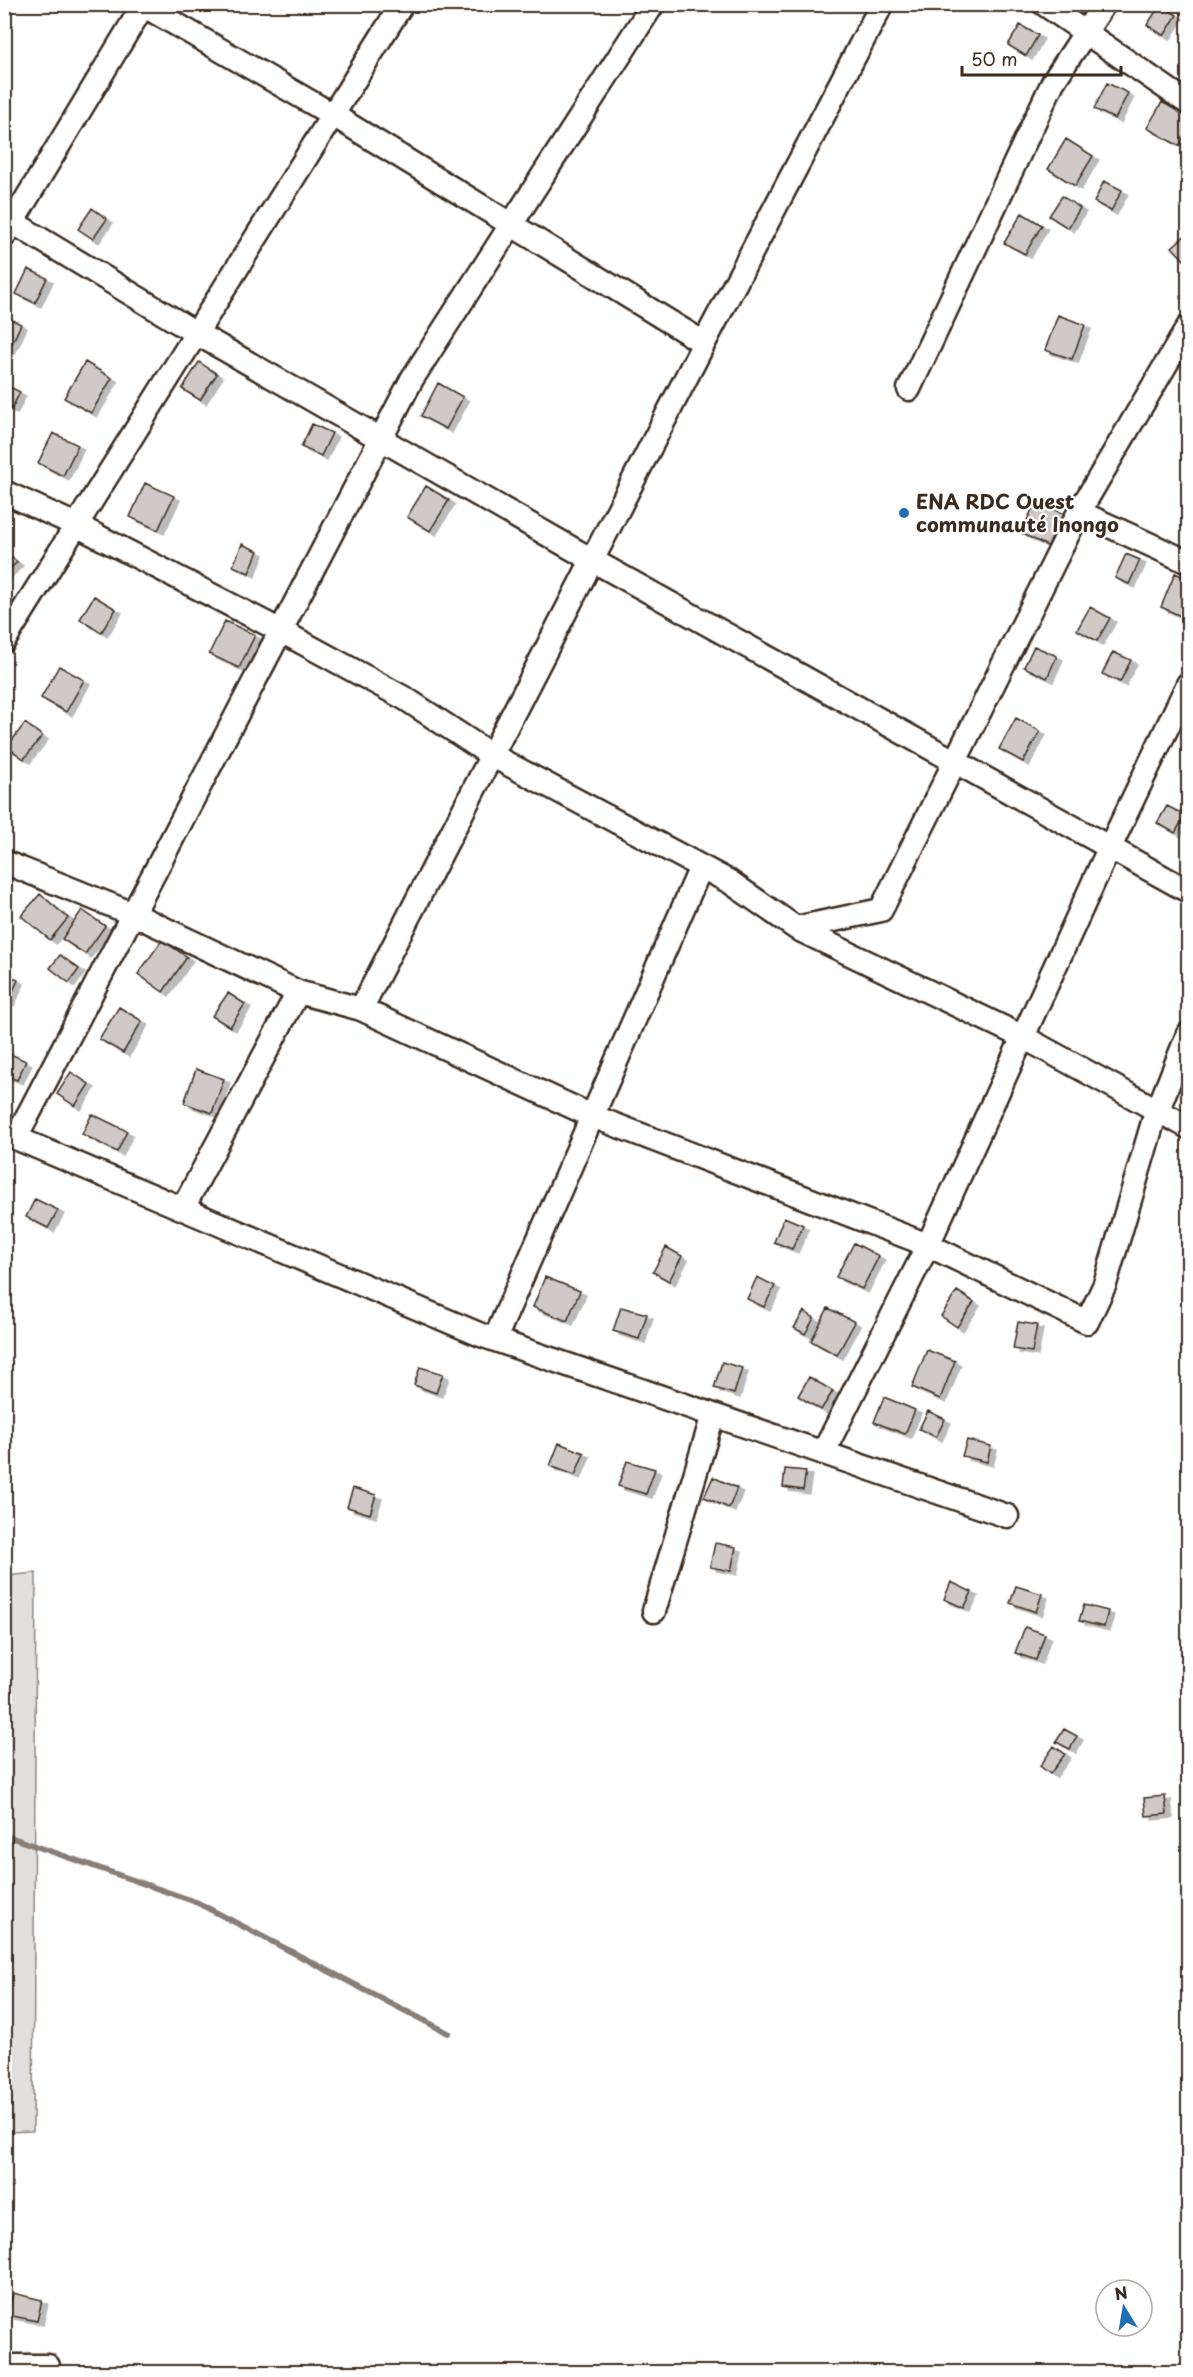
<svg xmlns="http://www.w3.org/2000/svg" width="1193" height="2377" font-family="'Playpen Sans',sans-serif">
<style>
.green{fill:#e2e0de;stroke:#8e857e;stroke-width:1.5}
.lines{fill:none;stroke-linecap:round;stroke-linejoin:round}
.stream{stroke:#887e77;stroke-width:6}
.building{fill:#cfcac7;stroke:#3b2a1e;stroke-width:1.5;filter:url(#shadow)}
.minor-casing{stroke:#3b2a1e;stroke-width:27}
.minor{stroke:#fff;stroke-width:22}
.poi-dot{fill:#1f6fb2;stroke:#fff;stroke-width:2}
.labels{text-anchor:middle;stroke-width:4.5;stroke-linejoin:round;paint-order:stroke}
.poi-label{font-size:20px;font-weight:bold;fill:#3b2a1e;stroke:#fff;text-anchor:start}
</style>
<defs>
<filter id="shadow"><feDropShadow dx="6" dy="4" stdDeviation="0" flood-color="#0004"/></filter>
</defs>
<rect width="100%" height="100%" fill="#fff"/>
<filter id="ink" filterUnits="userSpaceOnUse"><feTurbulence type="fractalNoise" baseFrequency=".0167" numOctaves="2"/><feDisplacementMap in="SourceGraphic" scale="12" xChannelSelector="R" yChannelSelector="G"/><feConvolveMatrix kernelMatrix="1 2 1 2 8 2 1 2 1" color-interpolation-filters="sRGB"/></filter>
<g filter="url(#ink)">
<path class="green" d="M36,1573L33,2131L5,2132V1576Z"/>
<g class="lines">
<path class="stream" d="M4,1835L196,1902L448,2033"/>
</g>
<path class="building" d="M1160,5L1177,15L1164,36L1147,25Z
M1020,25L1038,35L1026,56L1008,45Z
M1107,83L1128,93L1115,119L1094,109Z
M1162,102L1188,117V130L1179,146L1147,128Z
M1066,139L1093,156L1075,186L1048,169Z
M1104,181L1122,190L1111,211L1094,202Z
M1062,196L1080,208L1068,228L1049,216Z
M92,208L107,219L93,239L78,229Z
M1022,213L1042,225L1025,254L1004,243Z
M1188,233V259L1185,261L1172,247Z
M28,269L47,278L35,303L16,294Z
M1058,315L1085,325L1072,359L1045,350Z
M4,316L21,324L9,350L4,348Z
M85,362L112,378L91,413L64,398Z
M199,362L217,374L200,400L182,389Z
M438,383L463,397L446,429L421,416Z
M4,384L20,392L11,410L4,406Z
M312,424L332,433L321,456L301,447Z
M53,433L78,445L63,476L38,463Z
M145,483L174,496L158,530L130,517Z
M426,486L449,500L430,531L407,517Z
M1036,501L1065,514L1049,547L1021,533Z
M242,544L258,551L249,573L233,566Z
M4,551L17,562L4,575Z
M1126,554L1140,560L1129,584L1115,578Z
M1175,573L1188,579V610L1185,618L1161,607Z
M94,596L116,609L101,633L80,619Z
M1090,607L1110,618L1097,641L1077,630Z
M225,621L255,635L239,668L209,654Z
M1034,646L1057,656L1047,678L1024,667Z
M1113,652L1131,660L1120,682L1102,674Z
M59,666L84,680L66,712L41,698Z
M1016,718L1040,731L1023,762L999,749Z
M25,723L42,736L24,759L7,747Z
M1167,806L1185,815L1175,833L1157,823Z
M40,894L68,918L50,940L21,916Z
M82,910L105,926L85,954L62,939Z
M162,940L187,957L163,992L138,974Z
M60,955L79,969L69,983L50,968Z
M4,973L18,980L8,1002L4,1000Z
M228,993L245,1004L230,1027L212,1016Z
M119,1007L142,1021L123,1053L99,1039Z
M4,1051L26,1061L17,1080L4,1075Z
M196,1069L224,1079L212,1113L184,1103Z
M71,1072L89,1084L75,1106L57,1094Z
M92,1114L127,1131L117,1152L82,1134Z
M35,1199L58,1210L48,1228L26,1217Z
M784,1217L803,1225L792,1249L774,1242Z
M854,1243L879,1256L862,1289L836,1277Z
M666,1247L682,1256L669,1281L653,1272Z
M545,1277L580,1291L567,1321L533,1307Z
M757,1277L775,1286L764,1307L747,1299Z
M957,1291L974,1302L957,1327L941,1316Z
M621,1307L647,1314L639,1339L613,1331Z
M828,1308L855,1322L837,1355L811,1341Z
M804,1311L814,1318L805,1334L794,1328Z
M1018,1322L1037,1325L1032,1352L1013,1349Z
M927,1350L955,1361L940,1399L912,1387Z
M722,1362L742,1368L734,1394L714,1388Z
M420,1367L443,1374L436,1393L414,1385Z
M809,1377L833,1391L821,1410L798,1396Z
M884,1397L915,1410L905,1434L874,1422Z
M928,1411L945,1419L936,1437L919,1429Z
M967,1440L991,1446L987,1462L962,1456Z
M559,1443L584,1453L575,1475L550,1466Z
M627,1461L655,1469L646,1494L618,1486Z
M785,1469L806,1471L803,1490L783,1487Z
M713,1477L737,1488L729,1508L704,1497Z
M353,1488L376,1495L370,1514L347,1507Z
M715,1543L736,1547L731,1571L710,1567Z
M951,1582L972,1592L964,1608L944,1599Z
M1016,1586L1042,1594L1036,1612L1010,1603Z
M1084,1605L1108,1611L1104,1627L1079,1621Z
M1025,1627L1045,1634L1036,1660L1015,1653Z
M1064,1729L1077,1736L1070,1749L1056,1742Z
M1054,1746L1065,1754L1050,1774L1040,1766Z
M1165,1796L1167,1814L1146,1816L1144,1798Z
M13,2293L42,2300L37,2321L8,2315Z"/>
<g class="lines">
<defs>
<path id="minor" d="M141,4L333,115L704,343
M1044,4L1188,103
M4,217L196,333L592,560L1188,891
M4,236L144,4
M909,389L1053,82L1104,4
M4,492L76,525L281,631L406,699L491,755L730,882L796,928L1023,1037L1188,1127
M1079,512L1188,562
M4,641L402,4
M1188,684L1100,868L928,1245L1087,1322L1105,1284L1153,1122L1188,1034
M4,862L133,914L298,992L361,1009L592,1116L928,1245L823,1453
M796,928L881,910L1079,512L1188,327
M361,1009L704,343L882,4
M4,1133L481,1335L1007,1516
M16,1138L412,379L653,4
M183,1208L298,992
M495,1339L701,867
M654,1611L713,1415
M4,2366H48"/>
</defs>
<use href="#minor" class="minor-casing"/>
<use href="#minor" class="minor"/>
</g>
</g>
<circle class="poi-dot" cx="904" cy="513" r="6"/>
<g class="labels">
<g class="poi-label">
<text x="916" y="509">ENA RDC Ouest<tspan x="916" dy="23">communauté Inongo</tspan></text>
</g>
</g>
<rect width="1193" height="2377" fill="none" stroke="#fff" stroke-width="24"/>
<rect x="12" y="12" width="1169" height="2353" fill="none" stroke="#3b2a1e" stroke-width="2" filter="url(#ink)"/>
<g transform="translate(1124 2308) rotate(349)"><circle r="28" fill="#ffffff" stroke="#b1aaa5" stroke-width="1.5"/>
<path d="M0-4.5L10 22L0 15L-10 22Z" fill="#1f6fb2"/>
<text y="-9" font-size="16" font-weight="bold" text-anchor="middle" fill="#3b2a1e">N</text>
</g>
<path d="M962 66v9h159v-9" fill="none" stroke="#3b2a1e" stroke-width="3"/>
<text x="971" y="66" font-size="18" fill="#3b2a1e" stroke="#ffffff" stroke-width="4.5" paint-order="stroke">50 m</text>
</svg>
